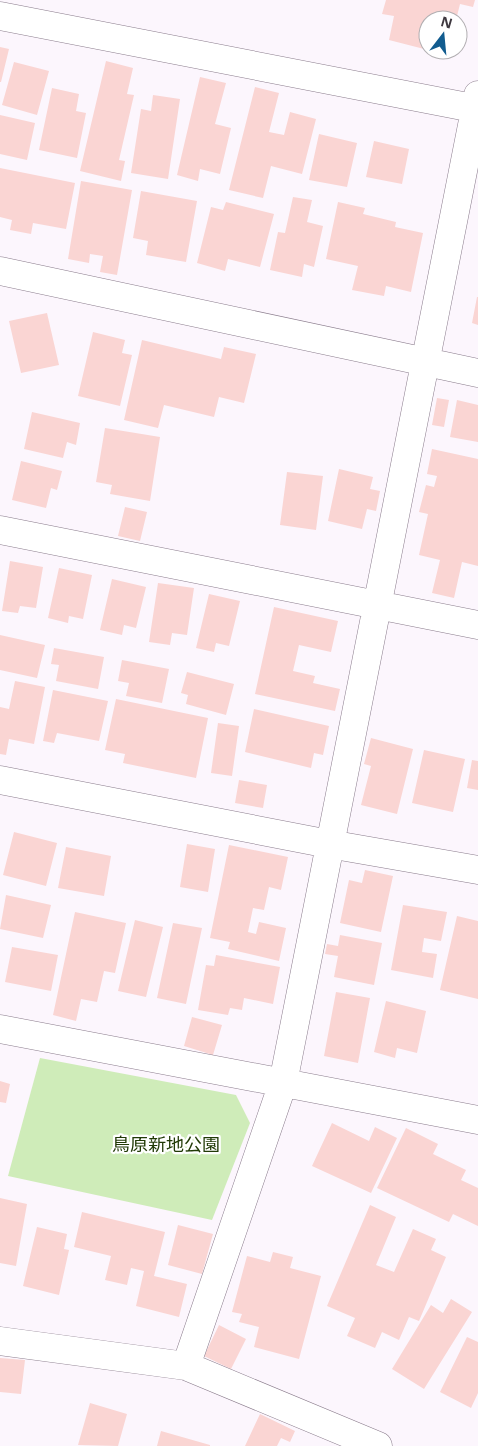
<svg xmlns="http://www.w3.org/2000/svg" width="478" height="1446" font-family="'Noto Sans','Noto Sans JP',sans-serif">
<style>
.green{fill:#cfecb9}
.building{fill:#fad5d3}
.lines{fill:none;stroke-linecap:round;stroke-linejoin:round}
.street-casing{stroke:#8a7c8c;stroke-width:29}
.street{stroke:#fff;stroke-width:28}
.labels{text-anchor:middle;stroke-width:4.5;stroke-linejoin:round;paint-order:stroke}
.park-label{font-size:18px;fill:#213a06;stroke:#fff}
</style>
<rect width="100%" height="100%" fill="#fcf6fd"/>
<path class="green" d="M40,1058L236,1095L250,1123L212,1220L8,1176Z"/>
<path class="building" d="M386,0H475L473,7L460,4L456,20H428V50L389,40L394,16L382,14Z
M0,47L9,49L1,82H0Z
M106,61L133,68L127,94L134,95L119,160L125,161L121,181L80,171Z
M14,62L49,71L37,115L2,105Z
M200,77L226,83L215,124L231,128L220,174L200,169L198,181L177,175Z
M255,87L279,93L269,132L284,135L290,112L316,119L302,174L271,166L263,198L229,190Z
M52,88L79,94L76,111L86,113L77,158L39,150Z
M153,95L180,99L168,179L131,173L141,109L151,111Z
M0,115L35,123L27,160L0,154Z
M319,134L357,143L347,187L309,180Z
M374,141L409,149L402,184L366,177Z
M0,168L75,183L66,229L33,223L31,234L10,230L12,220L0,217Z
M81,181L132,190L117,275L100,272L103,256L90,254L89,263L68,259Z
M141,191L197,201L186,262L146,255L148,241L133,238Z
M293,197L312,200L307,222L323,226L314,267L304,264L302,277L270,270L278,232L285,233Z
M226,202L274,214L260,267L228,259L225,271L197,263L211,207L223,210Z
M338,202L365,208L363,214L396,222L395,227L423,233L411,292L386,286L384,296L352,290L358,266L326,259Z
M477,297H478V325L472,323Z
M47,313L59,365L21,373L9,321Z
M93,332L125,340L122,353L132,355L120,406L78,396Z
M142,340L221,359L224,347L256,354L244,403L219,397L214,417L164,405L158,428L124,420Z
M437,398L449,400L444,427L432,425Z
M457,400L478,405V442L450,437Z
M32,412L80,423L76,445L67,442L63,458L24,449Z
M105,428L160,437L150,501L110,494L112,485L96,482Z
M432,449L478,459V566L462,562L454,598L432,593L440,560L419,555L428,514L419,512L426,485L434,487L437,476L427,474Z
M21,461L62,471L57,490L51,488L46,508L12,500Z
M339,469L373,477L370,489L380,491L376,511L367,509L362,529L328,521Z
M287,472L323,476L316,530L280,525Z
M125,507L147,512L140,541L118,536Z
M10,561L43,567L36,608L20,606L18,613L2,611Z
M59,568L92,575L83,619L69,616L68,623L48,618Z
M112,579L146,587L136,628L124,625L122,635L100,630Z
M158,583L194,588L187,635L172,633L170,645L149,642Z
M209,594L240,601L229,646L216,643L214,652L196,648Z
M274,607L338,621L331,652L299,645L293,671L315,676L313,683L340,689L335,711L255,694Z
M0,635L45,645L37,678L0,670Z
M54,648L104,657L98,689L56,681L59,665L51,664Z
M122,660L169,669L162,703L126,696L129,683L118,681Z
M187,672L234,684L226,715L186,704L188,695L181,693Z
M15,681L45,687L34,744L9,739L6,755L0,754V707L9,709Z
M53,690L108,701L99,741L57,733L54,743L43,741Z
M116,699L208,718L196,778L123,763L125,754L105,750Z
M254,709L329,726L323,755L314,753L311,768L245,752Z
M218,723L239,726L232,776L211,773Z
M371,738L413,749L397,814L361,805L371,766L364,764Z
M424,750L465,759L453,812L412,803Z
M472,760L478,761V790L467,788Z
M239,780L267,785L263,808L235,803Z
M14,832L57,843L46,886L3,875Z
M187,844L215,849L208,892L180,887Z
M229,845L288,857L281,890L269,887L264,910L253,908L248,932L256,934L259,922L286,928L279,961L228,949L230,942L210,938Z
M66,847L111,856L104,896L58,888Z
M365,870L393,876L381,932L340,923L349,880L362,883Z
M6,895L51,905L43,938L0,929Z
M403,905L447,912L441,941L424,938L422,952L437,954L433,978L391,970Z
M75,912L126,923L115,973L104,971L97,1002L81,999L76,1021L53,1015Z
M457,916L478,921V999L440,990Z
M135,920L163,927L146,997L118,991Z
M173,923L202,928L186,1004L157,998Z
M340,935L382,943L374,985L334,977L338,956L325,954L327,944L338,946Z
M12,947L58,955L51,991L5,982Z
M216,955L280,967L273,1004L244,998L242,1010L230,1008L228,1015L198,1010L206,965L214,966Z
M336,992L370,998L358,1063L324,1056Z
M386,1001L426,1011L417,1053L397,1048L395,1058L374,1052Z
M192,1017L222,1025L213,1055L184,1046Z
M0,1081L10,1084L6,1103L0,1102Z
M332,1123L369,1141L375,1127L397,1138L371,1193L312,1166Z
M406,1128L438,1144L433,1154L466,1170L461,1180L478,1188V1226L453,1214L449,1222L377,1188Z
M0,1198L27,1204L16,1266L0,1263Z
M370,1205L396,1217L376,1265L394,1272L413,1229L436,1239L431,1250L446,1257L419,1321L409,1317L399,1340L382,1332L375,1348L347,1336L355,1318L327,1306Z
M82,1212L165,1232L154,1276L187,1284L179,1317L136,1306L144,1271L131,1268L127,1285L105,1280L111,1256L74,1247Z
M178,1225L213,1234L202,1274L168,1265Z
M37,1227L67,1234L64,1249L69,1250L59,1295L23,1286Z
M273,1252L293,1257L290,1268L321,1276L299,1359L254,1347L259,1327L239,1322L242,1314L232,1312L247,1256L270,1262Z
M451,1299L472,1312L424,1389L392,1369L431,1305L443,1313Z
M219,1325L246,1339L231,1369L204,1356Z
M467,1337L478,1342V1393L471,1408L440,1392Z
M0,1358L25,1360L21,1394L0,1392Z
M90,1403L127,1414L118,1446L78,1445Z
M260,1414L295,1431L290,1442L281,1438L277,1446H245Z
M161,1431L210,1445V1446H157Z"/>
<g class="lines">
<defs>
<path id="street" d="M0,16L478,109
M0,271L478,373
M0,530L478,625
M0,780L329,844L478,870
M0,1029L478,1120
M0,1341L186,1366L378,1446
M186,1366L283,1083L478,95"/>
</defs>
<use href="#street" class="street-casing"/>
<use href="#street" class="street"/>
</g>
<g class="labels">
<g class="park-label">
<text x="166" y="1151">鳥原新地公園</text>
</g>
</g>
<g transform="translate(443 35) rotate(16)"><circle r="24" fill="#ffffff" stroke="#b2afb2"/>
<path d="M0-4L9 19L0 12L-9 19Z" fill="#125c8f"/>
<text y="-8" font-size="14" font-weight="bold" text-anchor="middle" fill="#3e383f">N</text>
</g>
</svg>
